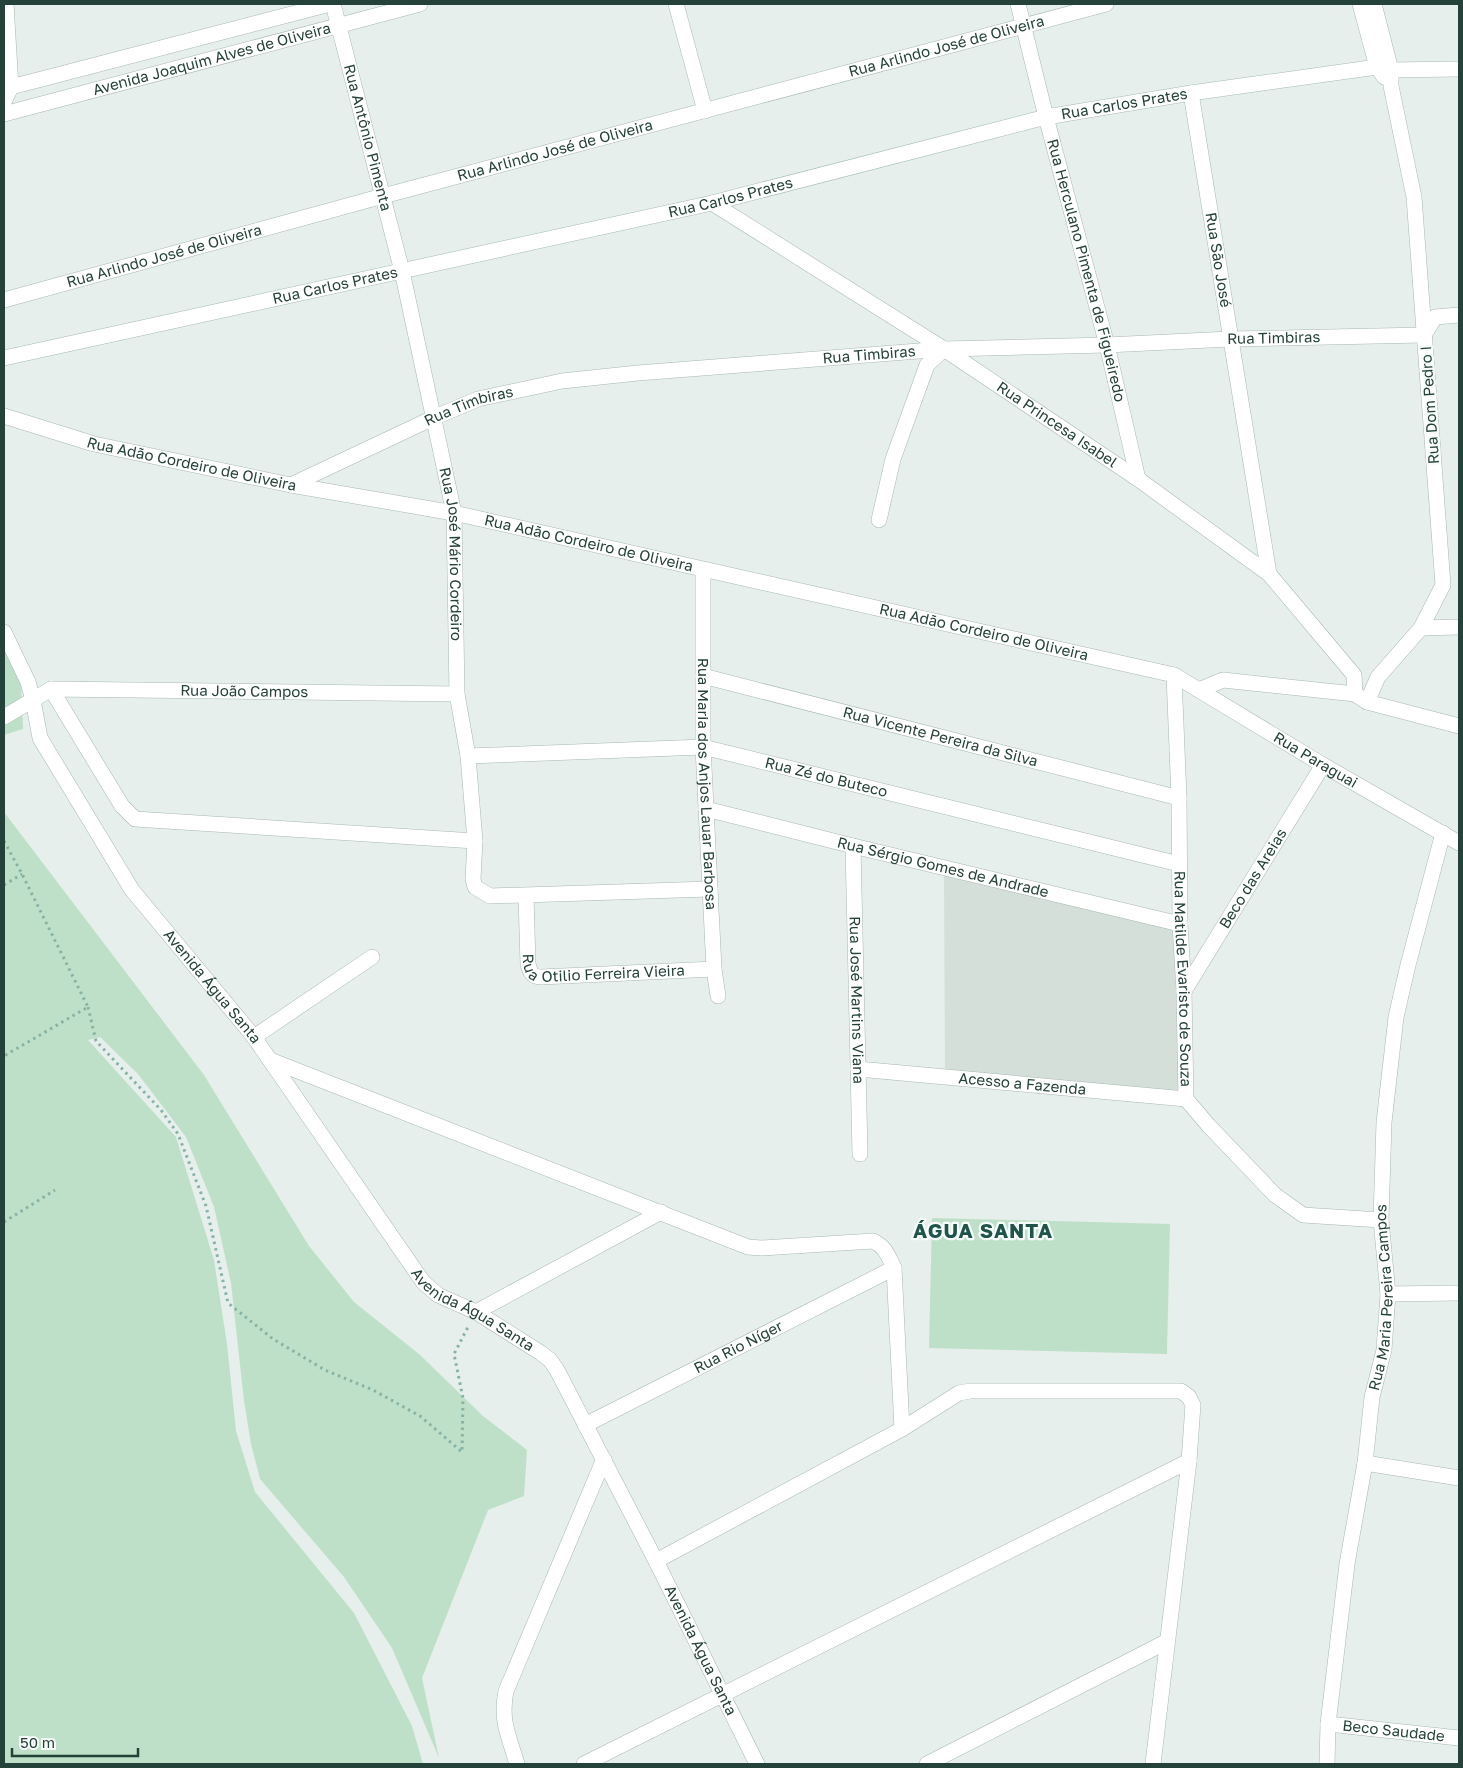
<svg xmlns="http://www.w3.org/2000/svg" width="1463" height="1768" font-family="'Golos Text',sans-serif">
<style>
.built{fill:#d4dfda}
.green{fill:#bfe0c8}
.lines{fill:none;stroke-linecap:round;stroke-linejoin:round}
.street-casing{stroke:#a8b8b2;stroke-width:16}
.secondary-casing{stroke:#a4bbb3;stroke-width:16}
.path{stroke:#86b3a5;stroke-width:3;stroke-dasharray:2.5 4;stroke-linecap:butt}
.street{stroke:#fff;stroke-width:15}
.secondary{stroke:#fff;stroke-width:15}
.labels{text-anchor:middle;stroke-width:4.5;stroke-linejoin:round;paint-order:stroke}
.street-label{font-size:15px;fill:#24423a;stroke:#f7fbf9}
.district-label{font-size:20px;font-weight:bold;letter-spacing:1px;fill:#1f5548;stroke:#f7fbf9}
</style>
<rect width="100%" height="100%" fill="#e6efeb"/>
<path class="built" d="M944,874L1174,930L1179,1094L945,1071Z"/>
<path class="green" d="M4,642L21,685L23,729L4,735Z
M4,812L204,1075L309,1246L354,1302L419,1354L483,1416L527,1450L524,1496L488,1510L422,1678L439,1758L392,1648L344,1577L260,1479L251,1444L244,1401L231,1283L214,1207L186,1137L138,1074L100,1037L88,1040L176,1137L214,1260L227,1344L236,1431L255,1492L354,1613L412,1726L423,1764H4Z
M932,1218L1170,1224L1167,1354L929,1348Z"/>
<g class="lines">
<defs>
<g id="street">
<path id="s1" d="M333,4L402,271L454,513L457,694L468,756L475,841L473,879L475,887L490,896L710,889"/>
<path d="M676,4L705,111"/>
<path id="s2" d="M1018,4L1046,117L1107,345L1138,479"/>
<path d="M1360,4L1377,67L1384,77"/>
<path d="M11,87L330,4"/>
<path id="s3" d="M1191,93L1269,574"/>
<path d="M4,102L11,87L6,4"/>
<path id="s4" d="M4,114L420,4"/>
<path id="s5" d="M712,203L944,349L1138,479L1269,574L1354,675L1355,694"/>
<path id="s6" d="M4,300L383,196L1106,4"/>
<path id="s7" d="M4,416L94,444L291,485L454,513L1174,675L1323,765L1459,843"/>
<path id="s8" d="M291,485L433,418L478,399L562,381L638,373L944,349L1107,345L1230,339L1424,335L1435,317L1459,315"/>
<path d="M879,520L893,459L927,365L944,349"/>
<path id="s9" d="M703,570V747L714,969L718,996"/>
<path d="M1421,628L1459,627"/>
<path id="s10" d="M4,632L28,682L33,700L40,738L132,890L254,1037L423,1282L438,1295L476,1312L541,1353L550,1360L557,1370L656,1561L757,1764"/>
<path id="s11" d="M1174,675L1179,798L1180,924L1184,991L1186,1099L1209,1126L1275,1195L1303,1215L1381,1220"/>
<path id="s12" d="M703,676L1179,798"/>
<path d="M51,689L122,806L135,819L475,841"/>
<path d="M1199,690L1223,680L1355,694L1367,702L1459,726"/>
<path d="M1367,702L1378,677L1421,628L1443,585L1414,197L1391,86V70L1374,4"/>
<path id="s13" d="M4,717L51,689L457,694"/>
<path id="s14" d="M468,756L703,747L1179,864"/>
<path id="s15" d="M706,809L853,846L1180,924"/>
<path id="s16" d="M853,846L860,1154"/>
<path id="s17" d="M526,896L528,964C530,972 532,977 541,977L714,969"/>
<path id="s18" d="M1184,991L1323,765"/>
<path d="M254,1037L372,957"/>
<path d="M270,1060L748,1247L761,1248L873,1241C886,1247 888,1256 894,1268L902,1429"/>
<path id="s19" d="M858,1069L1186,1099"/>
<path d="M1388,1294L1459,1293"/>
<path d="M476,1312L661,1212"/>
<path id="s20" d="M585,1425L894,1268"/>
<path d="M1365,1463L1459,1478"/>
<path d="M656,1561L902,1429L959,1393L970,1391H1181L1189,1397L1193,1405L1189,1461L1153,1764"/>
<path id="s21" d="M1328,1724L1459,1738"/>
<path d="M517,1764C509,1736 500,1721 506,1691L604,1459"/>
<path d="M584,1764L1189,1461"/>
<path d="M927,1764L1166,1642"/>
<path id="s22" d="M1327,1764L1328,1724L1347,1564L1365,1463L1372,1397L1384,1350L1388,1294L1381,1220L1384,1122L1396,1017L1408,965L1443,833"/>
</g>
<g id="secondary">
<path id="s23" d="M4,358L712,203L1046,117L1191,93L1377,67L1391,70L1459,69"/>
</g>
</defs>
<use href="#street" class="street-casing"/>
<use href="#secondary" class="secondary-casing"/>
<path class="path" d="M4,841L22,874L88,1007L4,1056
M4,885L22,874
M88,1007L96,1041L161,1110L178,1134L206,1206L228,1303L273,1339L325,1370L373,1390L420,1416L462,1452L463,1398L454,1354L469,1325
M4,1222L55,1190"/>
<use href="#street" class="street"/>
<use href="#secondary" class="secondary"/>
</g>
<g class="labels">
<g class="street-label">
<text dy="5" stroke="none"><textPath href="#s6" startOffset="976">Rua Arlindo José de Oliveira</textPath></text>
<text dy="5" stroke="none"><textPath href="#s4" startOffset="215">Avenida Joaquim Alves de Oliveira</textPath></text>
<text dy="5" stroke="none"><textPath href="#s23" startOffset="1149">Rua Carlos Prates</textPath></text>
<text dy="5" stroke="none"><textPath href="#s1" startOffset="138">Rua Antônio Pimenta</textPath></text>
<text dy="5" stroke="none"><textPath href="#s6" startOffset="571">Rua Arlindo José de Oliveira</textPath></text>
<text dy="5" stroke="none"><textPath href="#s23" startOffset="744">Rua Carlos Prates</textPath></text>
<text dy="5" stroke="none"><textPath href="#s6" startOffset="166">Rua Arlindo José de Oliveira</textPath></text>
<text dy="5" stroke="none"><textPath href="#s3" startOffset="169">Rua São José</textPath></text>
<text dy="5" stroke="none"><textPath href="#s2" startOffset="275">Rua Herculano Pimenta de Figueiredo</textPath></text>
<text dy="5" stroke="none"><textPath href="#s23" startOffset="339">Rua Carlos Prates</textPath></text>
<text dy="5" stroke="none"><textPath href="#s8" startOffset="1005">Rua Timbiras</textPath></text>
<text dy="5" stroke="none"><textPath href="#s8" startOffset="600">Rua Timbiras</textPath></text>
<text transform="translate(1430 405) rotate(-94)" y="5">Rua Dom Pedro I</text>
<text dy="5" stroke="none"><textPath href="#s8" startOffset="195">Rua Timbiras</textPath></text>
<text dy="5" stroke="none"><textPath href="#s5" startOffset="410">Rua Princesa Isabel</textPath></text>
<text dy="5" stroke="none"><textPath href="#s7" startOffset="194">Rua Adão Cordeiro de Oliveira</textPath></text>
<text dy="5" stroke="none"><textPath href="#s7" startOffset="599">Rua Adão Cordeiro de Oliveira</textPath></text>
<text dy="5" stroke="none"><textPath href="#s1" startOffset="564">Rua José Mário Cordeiro</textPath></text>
<text dy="5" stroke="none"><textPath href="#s7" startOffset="1004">Rua Adão Cordeiro de Oliveira</textPath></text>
<text dy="5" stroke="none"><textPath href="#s13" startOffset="248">Rua João Campos</textPath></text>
<text dy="5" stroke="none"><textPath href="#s12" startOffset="245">Rua Vicente Pereira da Silva</textPath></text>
<text dy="5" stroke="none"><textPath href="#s7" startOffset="1364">Rua Paraguai</textPath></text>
<text dy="5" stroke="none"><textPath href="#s14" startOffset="362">Rua Zé do Buteco</textPath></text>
<text dy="5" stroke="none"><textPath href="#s9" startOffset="214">Rua Maria dos Anjos Lauar Barbosa</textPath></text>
<text dy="5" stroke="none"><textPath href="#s15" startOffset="244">Rua Sérgio Gomes de Andrade</textPath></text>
<text dy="5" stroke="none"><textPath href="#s18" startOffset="132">Beco das Areias</textPath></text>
<text dy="5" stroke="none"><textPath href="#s17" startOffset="145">Rua Otilio Ferreira Vieira</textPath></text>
<text dy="5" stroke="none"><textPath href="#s11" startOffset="304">Rua Matilde Evaristo de Souza</textPath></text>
<text dy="5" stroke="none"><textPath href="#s10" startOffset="416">Avenida Água Santa</textPath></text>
<text dy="5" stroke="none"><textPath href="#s16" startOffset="154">Rua José Martins Viana</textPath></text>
<text dy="5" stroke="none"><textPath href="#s19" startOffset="165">Acesso a Fazenda</textPath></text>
<text dy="5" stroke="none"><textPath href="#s22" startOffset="471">Rua Maria Pereira Campos</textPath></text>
<text dy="5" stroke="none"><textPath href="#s10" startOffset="836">Avenida Água Santa</textPath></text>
<text dy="5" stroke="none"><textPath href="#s20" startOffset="172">Rua Rio Níger</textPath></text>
<text dy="5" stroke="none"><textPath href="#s10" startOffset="1256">Avenida Água Santa</textPath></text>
<text dy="5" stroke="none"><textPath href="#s21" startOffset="66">Beco Saudade</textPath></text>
</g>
<g class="district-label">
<text x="983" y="1238">ÁGUA SANTA</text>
</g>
</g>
<rect width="1463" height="1768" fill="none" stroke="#24423a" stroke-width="10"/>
<path d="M12 1748v8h126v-8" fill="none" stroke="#24423a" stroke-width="2.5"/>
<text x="20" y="1748" font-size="15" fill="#24423a" stroke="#f7fbf9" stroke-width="4" paint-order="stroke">50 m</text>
</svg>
